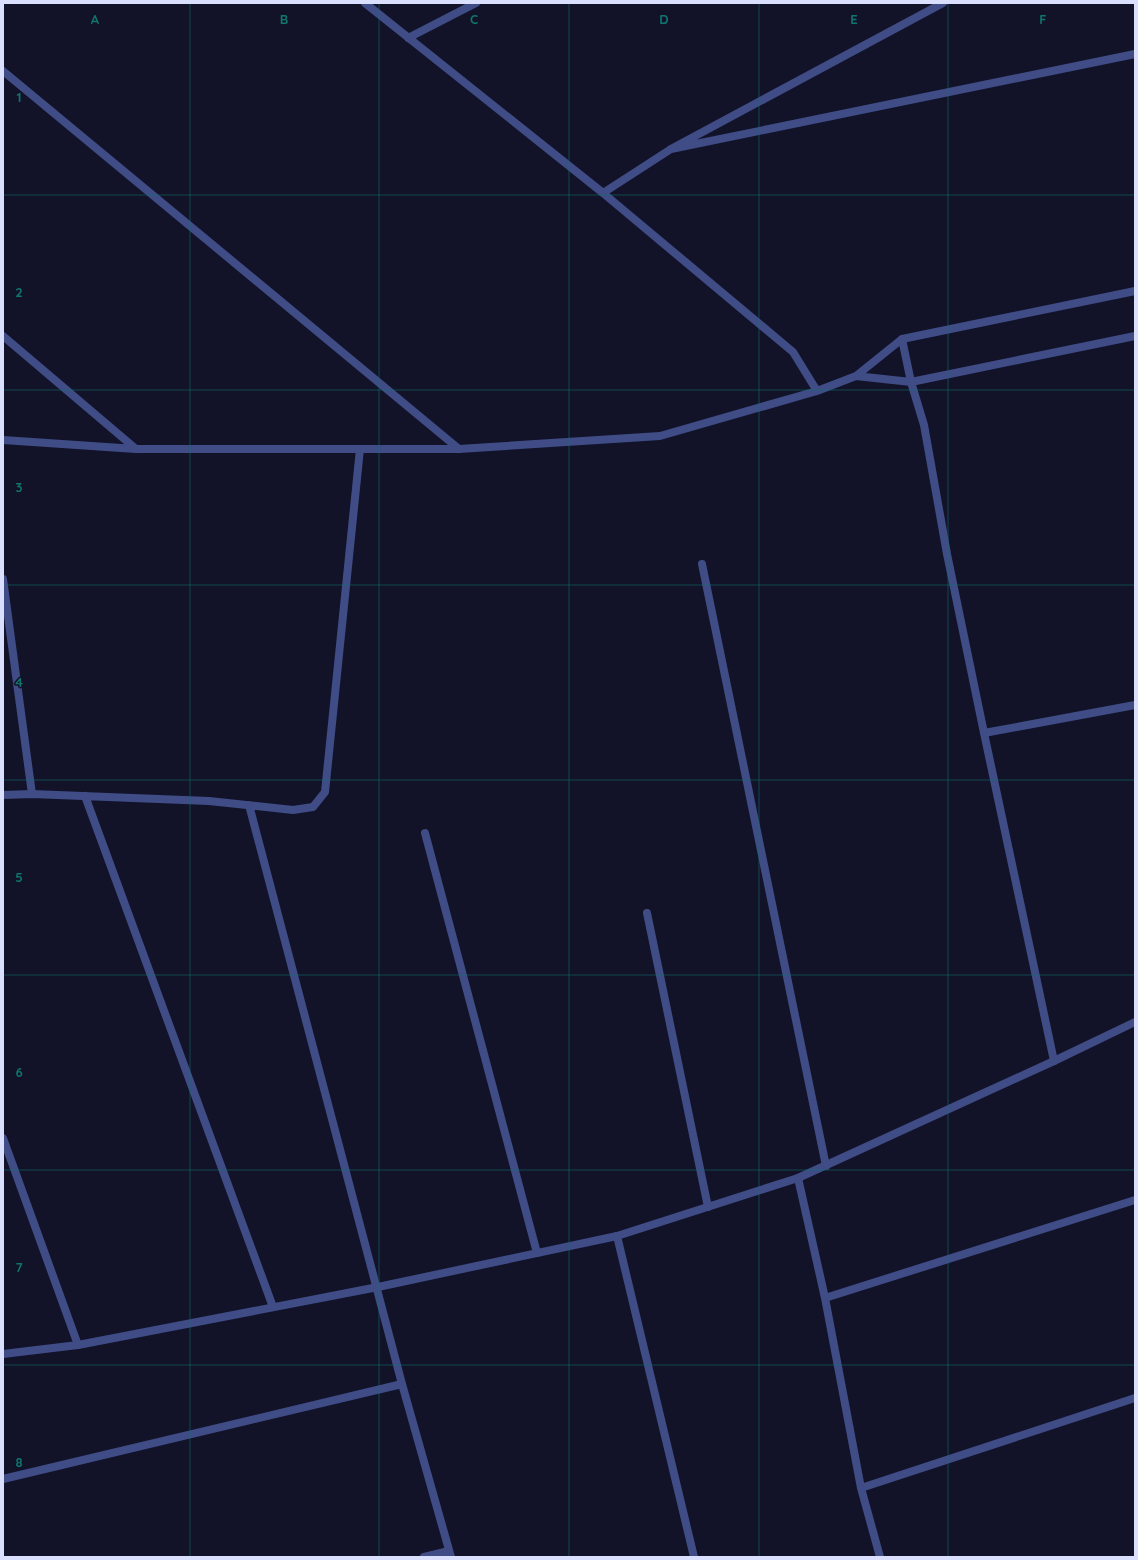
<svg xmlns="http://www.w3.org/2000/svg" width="1138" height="1560" font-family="Quicksand,sans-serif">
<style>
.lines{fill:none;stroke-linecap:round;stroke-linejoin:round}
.minor{stroke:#3f4c86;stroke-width:8}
.tertiary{stroke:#3f4c86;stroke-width:8}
.grid{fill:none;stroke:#0f766e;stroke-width:1;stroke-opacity:0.55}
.grid-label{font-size:13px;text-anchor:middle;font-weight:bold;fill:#0f766e;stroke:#121329;stroke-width:3;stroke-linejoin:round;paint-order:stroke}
</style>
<rect width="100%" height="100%" fill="#121329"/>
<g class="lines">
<path class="minor" d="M365,3L603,193L793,352L817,391
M408,38L476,3
M3,71L459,449
M671,149L1135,54
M603,193L671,149L943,3
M3,336L136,449
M902,339L911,382L924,425L947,554L984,733L1054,1061
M856,376L911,382L1135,336
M3,440L136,449H459L660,436L817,391L856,376L902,339L1135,291
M702,564L826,1166
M3,579L32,794
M984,733L1135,705
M3,795L32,794L209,801L293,810L313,807L325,792L360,449
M85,796L273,1307
M249,805L402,1384L451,1557
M425,833L537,1253
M647,913L708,1207
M3,1138L78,1345
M798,1178L825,1298L861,1488L880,1557
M617,1236L694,1557
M825,1298L1135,1200
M3,1479L402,1384
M861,1488L1135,1398
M424,1557L449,1551"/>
<path class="tertiary" d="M3,1354L78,1345L378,1287L617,1236L798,1178L1054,1061L1135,1022"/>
</g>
<path class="grid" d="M190,3V1557M379,3V1557M569,3V1557M759,3V1557M948,3V1557M3,195H1135M3,390H1135M3,585H1135M3,780H1135M3,975H1135M3,1170H1135M3,1365H1135"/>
<g class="grid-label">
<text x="95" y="24">A</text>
<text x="284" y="24">B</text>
<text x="474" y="24">C</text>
<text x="664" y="24">D</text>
<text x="854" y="24">E</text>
<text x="1043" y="24">F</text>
<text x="19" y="102">1</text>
<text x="19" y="297">2</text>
<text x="19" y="492">3</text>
<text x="19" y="687">4</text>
<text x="19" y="882">5</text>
<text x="19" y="1077">6</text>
<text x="19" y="1272">7</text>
<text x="19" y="1467">8</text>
</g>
<rect width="1138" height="1560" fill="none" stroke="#dbdffe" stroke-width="8"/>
</svg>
